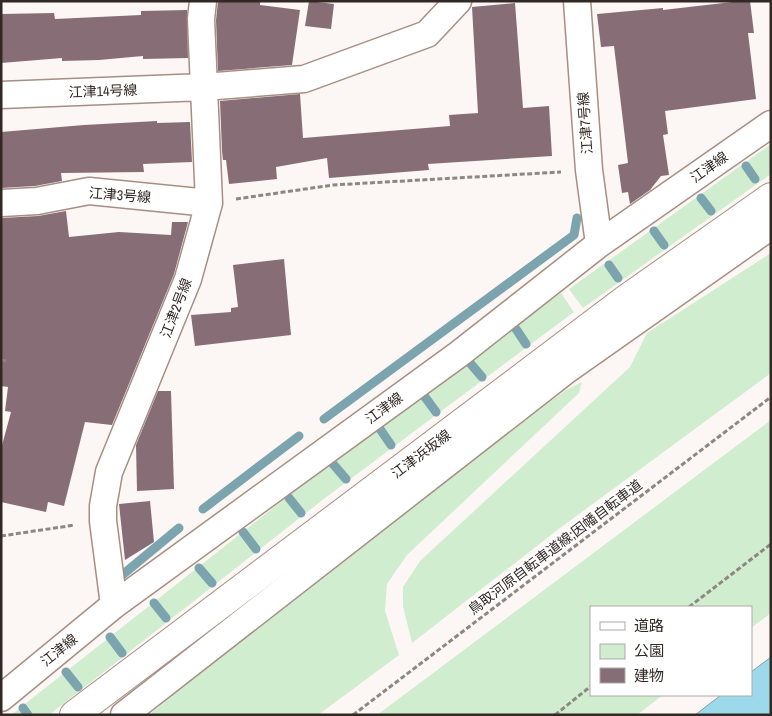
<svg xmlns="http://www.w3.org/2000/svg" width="772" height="716" font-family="'Archivo Narrow','Noto Sans JP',sans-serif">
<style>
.green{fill:#d0edcf}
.water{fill:#9cd9eb;stroke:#7ca4af}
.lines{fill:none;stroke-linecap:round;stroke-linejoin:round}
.stream{stroke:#7ca4af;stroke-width:9}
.building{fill:#876e76}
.street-casing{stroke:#a78e83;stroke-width:29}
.secondary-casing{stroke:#a78e83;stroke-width:30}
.path{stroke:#8e8682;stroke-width:3;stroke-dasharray:5 2.5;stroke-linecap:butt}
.street{stroke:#fff;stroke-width:26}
.secondary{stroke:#fff;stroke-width:28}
.labels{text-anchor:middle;stroke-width:4;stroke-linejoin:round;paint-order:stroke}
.street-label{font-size:14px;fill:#332924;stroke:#fff}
</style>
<rect width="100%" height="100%" fill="#fcf7f4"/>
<path class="green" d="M771,144V174L583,308L569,289Z
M771,253V373L560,528L412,643L403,606V587L420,561L630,367L647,333Z
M561,293L574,312L325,498L49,715H11L339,456Z
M582,382L579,393L407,555L387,584L385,611L399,655L318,715H149L276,609L511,429L566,390Z
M771,420V613L751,628V607H591V695H663L637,715H377Z"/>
<path class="water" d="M771,657V715H695L721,695H751V672Z"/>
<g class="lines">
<path class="stream" d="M746,166L755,179
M701,198L711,211
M654,231L664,245
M609,265L618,278
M516,329L526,344
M470,363L482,377
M425,397L436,412
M324,419L574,235L577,218
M380,429L391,445
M333,464L346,479
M289,498L301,513
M203,509L299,436
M243,532L256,549
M199,568L212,583
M121,576L179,528
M154,603L166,618
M110,637L122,653
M66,672L78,687
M23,708L28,715"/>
</g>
<path class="building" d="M218,1H260V5L300,10L292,65L218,71L216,20Z
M309,1L334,4L331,29L305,26Z
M741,1H750L754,33H748L756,99L665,111L668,134L663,135L669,175L661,176L650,190L630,204L628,192L622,193L618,165L628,163L614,46L601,47L597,14L663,8V10Z
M515,3L523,108L549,106L552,156L428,164L429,170L329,178L327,158L276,167L277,179L229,184L226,160H223L222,151L220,101L300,94L303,138L450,126L449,115L478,113L472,7Z
M187,10L188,58L143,59V56L99,60L62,61V58L1,63V14L54,13L55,19L141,15V11Z
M157,121V123L190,122L192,162L143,164L144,172L61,173L62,181L35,186L1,188V132L84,125Z
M66,211L69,237L119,232L171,235L172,222H188L174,274L112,425L85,422L64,506L48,502L46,512L1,502V449L11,412L5,411L8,387L1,386V218L38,216Z
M284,259L291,335L195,346L191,315L231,312V308L238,307L233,265Z
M158,391H171L174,489L137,491L136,445Z
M150,501L154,542L125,560L119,504Z"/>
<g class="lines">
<defs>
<path id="street" d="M577,1L589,170L599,244
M1,95L204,87L304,79L427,34L458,1
M1,203L37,201L89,191L209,203
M114,605L103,521V506L109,472L188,279L209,203L201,19L203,1
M1,698L114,605L459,354L599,244L771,124
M124,715L564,372L771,226"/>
<path id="secondary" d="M74,715L626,299L771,197"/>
</defs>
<use href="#street" class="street-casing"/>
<use href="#secondary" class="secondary-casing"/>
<path class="path" d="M236,199L333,185L561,172
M1,360L6,361
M1,536L75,525
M689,607L771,544
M353,715L771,397
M555,715L591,686"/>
<use href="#street" class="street"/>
<use href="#secondary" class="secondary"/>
</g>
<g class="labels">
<g class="street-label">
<text transform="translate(103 91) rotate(-2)" y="5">江津14号線</text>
<text transform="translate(585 123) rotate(-94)" y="5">江津7号線</text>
<text transform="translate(709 167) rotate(-35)" y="5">江津線</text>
<text transform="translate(120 195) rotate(4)" y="5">江津3号線</text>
<text transform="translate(176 308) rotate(-69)" y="5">江津2号線</text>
<text transform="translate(384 408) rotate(-36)" y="5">江津線</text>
<text transform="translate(421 454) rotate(-37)" y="5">江津浜坂線</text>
<text transform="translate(555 547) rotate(-37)" y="5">鳥取河原自転車道線;因幡自転車道</text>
<text transform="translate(59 650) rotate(-39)" y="5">江津線</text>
</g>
</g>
<rect width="772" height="716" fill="none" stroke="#332924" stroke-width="5"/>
<rect x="590" y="606" width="162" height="90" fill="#ffffff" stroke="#ada9a7"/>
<rect x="600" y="622" width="25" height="8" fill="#ffffff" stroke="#ada9a7"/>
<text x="634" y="631" font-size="15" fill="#332924">道路</text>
<rect x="600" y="644" width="25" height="15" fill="#d0edcf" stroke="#ada9a7"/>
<text x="634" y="656" font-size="15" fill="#332924">公園</text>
<rect x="600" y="668" width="25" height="15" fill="#876e76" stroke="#ada9a7"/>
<text x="634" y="681" font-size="15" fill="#332924">建物</text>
</svg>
